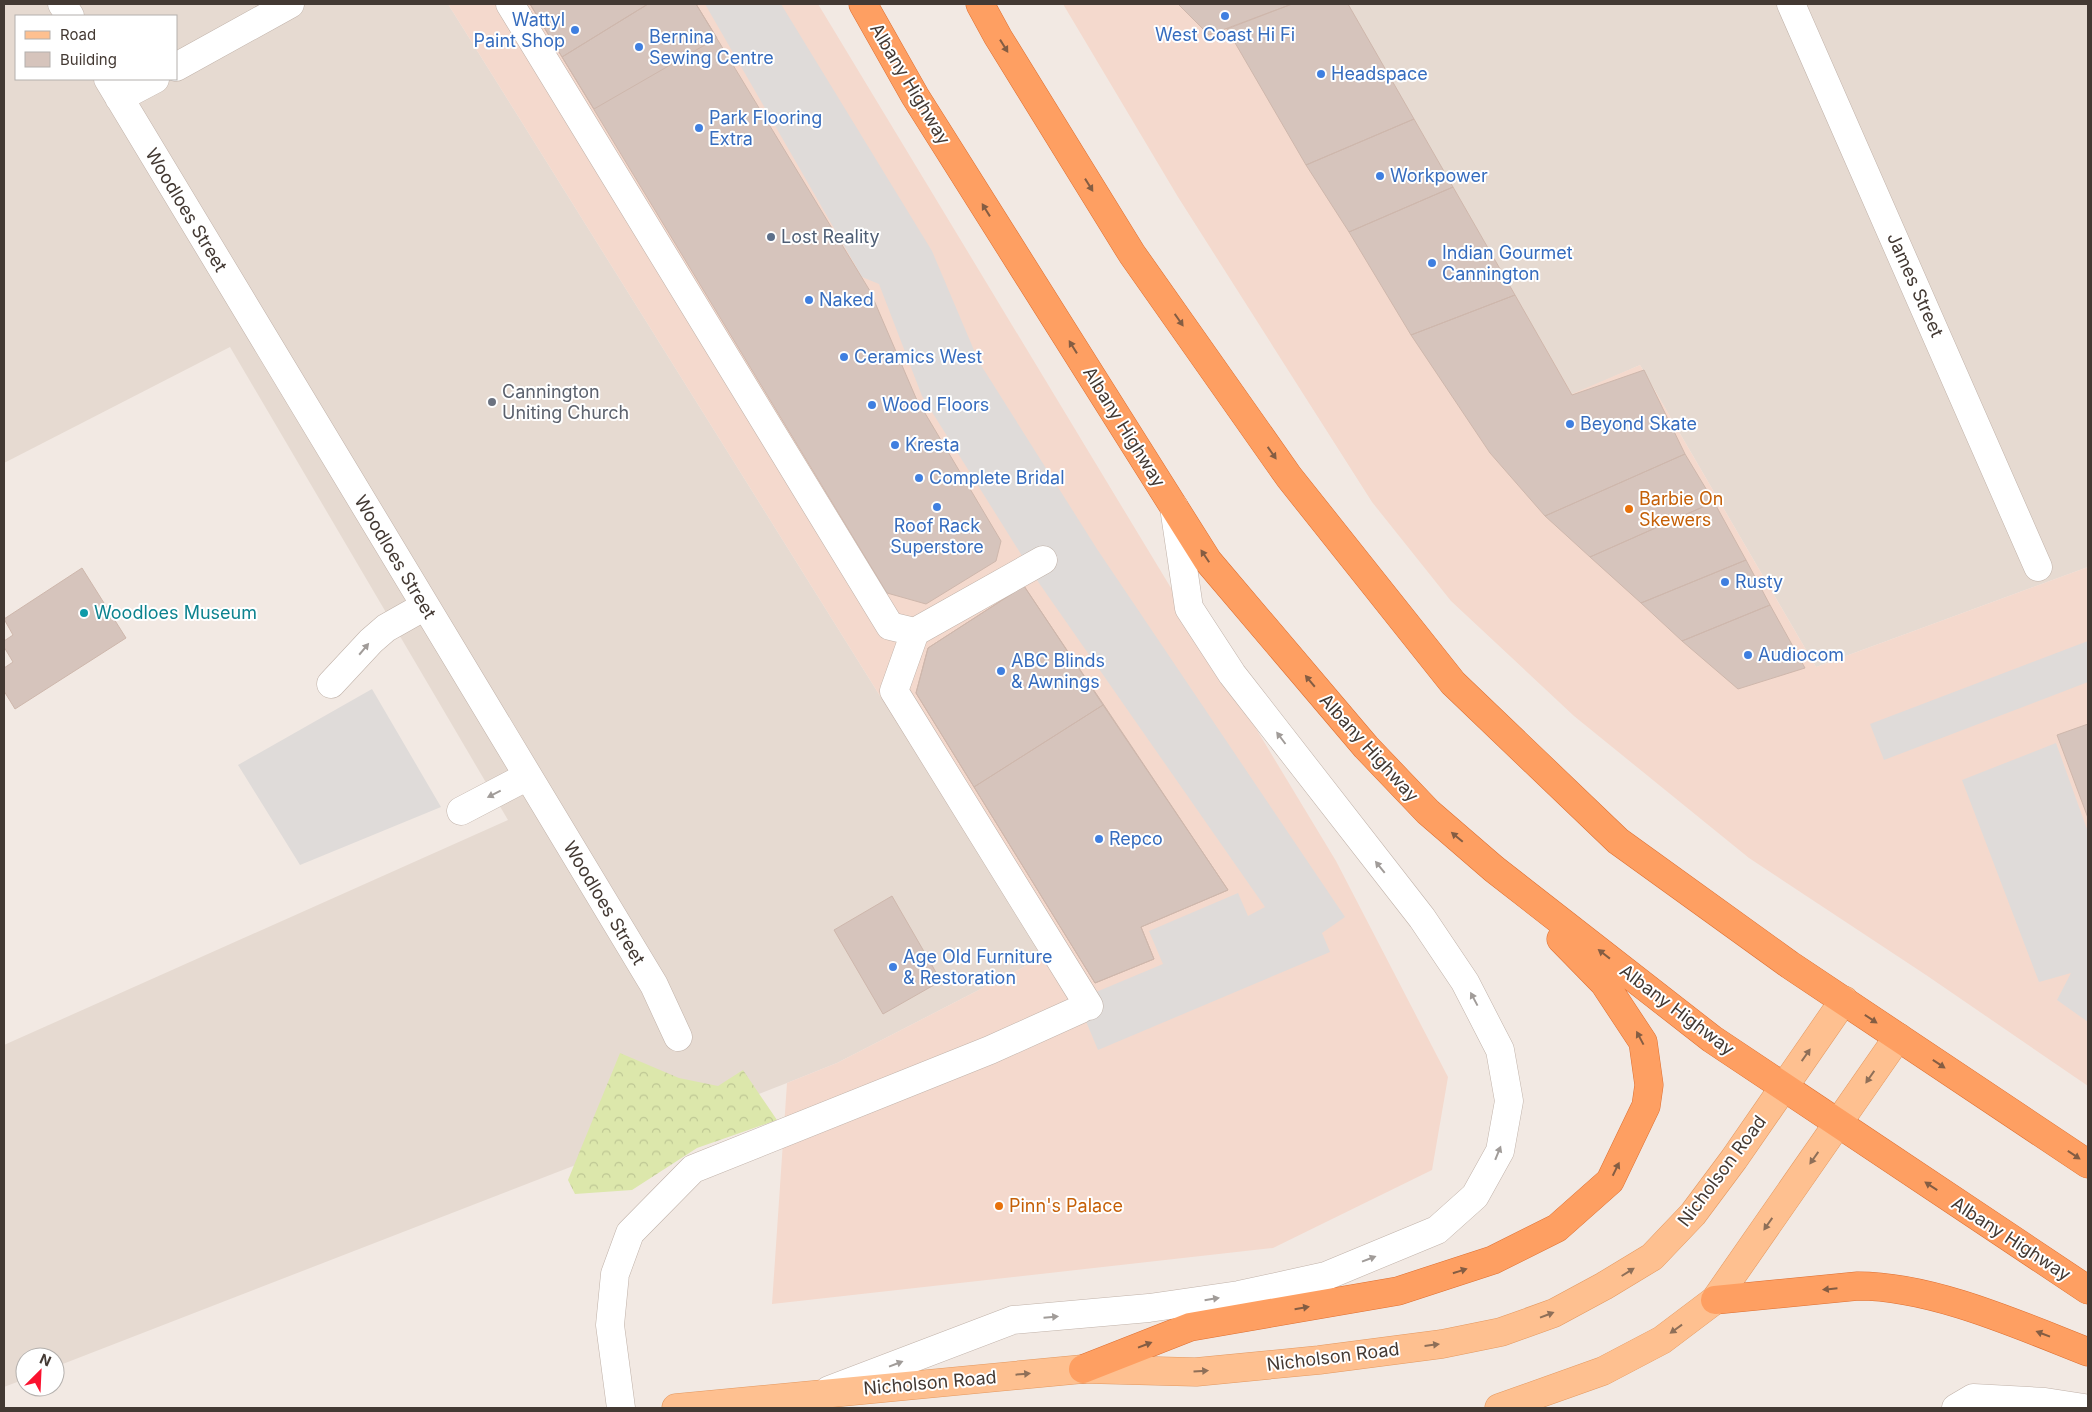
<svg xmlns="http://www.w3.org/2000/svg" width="2092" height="1412" font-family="Inter,sans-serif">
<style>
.residential{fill:#e6dad1;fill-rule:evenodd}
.commercial{fill:#f4d9cd}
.forest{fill:url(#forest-crowns)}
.parking{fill:#dfdbd9}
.building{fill:#d6c4bc;stroke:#ceb7ac}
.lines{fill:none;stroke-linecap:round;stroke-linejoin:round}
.minor-casing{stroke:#c0b2a9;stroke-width:29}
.major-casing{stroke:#e39860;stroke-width:29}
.highway-casing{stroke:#dd6f32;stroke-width:29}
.minor{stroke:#fff;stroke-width:28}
.major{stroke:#fec090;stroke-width:28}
.highway{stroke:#fe9f62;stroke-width:28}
.oneway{fill:#845d43}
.oneway2{fill:#a19c99}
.oneway3{fill:#8e6f58}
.shop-dot{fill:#3f7fe0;stroke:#fff;stroke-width:2}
.service-dot{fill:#5c6f8a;stroke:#fff;stroke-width:2}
.worship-dot{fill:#6b7280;stroke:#fff;stroke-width:2}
.food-dot{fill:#e8710a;stroke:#fff;stroke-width:2}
.culture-dot{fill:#0f9aa8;stroke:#fff;stroke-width:2}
.labels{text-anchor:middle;stroke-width:4;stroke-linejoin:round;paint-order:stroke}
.shop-label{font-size:18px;fill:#366cbe;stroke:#fff;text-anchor:start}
.street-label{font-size:18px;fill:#433933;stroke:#fff}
.service-label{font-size:18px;fill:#4e5e75;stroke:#fff;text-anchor:start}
.worship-label{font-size:18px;fill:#5b616d;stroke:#fff;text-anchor:start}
.food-label{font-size:18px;fill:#c56008;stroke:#fff;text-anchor:start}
.culture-label{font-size:18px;fill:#0d838f;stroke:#fff;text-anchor:start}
</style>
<defs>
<pattern id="forest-crowns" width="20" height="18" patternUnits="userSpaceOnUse" patternTransform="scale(1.25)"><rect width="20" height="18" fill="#dce7ab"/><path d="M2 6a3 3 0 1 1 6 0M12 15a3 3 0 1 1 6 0" fill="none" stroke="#bec794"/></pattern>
</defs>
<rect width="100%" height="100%" fill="#f2e9e3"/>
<path class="residential" d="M4,4H448L1043,957L837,1063L787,1083L55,1367V1357H25V1379L4,1387V1045L508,820L230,347L4,463ZM16,16H176V79H16Z
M1348,4H2088V567L1816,667L1640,365L1572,395Z"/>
<path class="commercial" d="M448,4H818L1336,861L1448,1077L1432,1170L1273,1248L772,1304L787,1083L837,1063L1043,957Z
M1063,4H1348L1572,394L1640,365L1816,667L2088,567V1086L1926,975L1749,858L1574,716L1451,601L1372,502L1178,197Z"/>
<path class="forest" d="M620,1053L679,1078L718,1086L743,1070L777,1120L697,1148L632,1190L575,1194L568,1180Z"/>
<path class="parking" d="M705,4H781L932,251L979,362L1097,549L1345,917L1322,933L1330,952L1098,1050L1077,1000L1163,964L1149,931L1238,893L1248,916L1265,907L1039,583L922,396L879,284L862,277Z
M2088,641V682L1884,760L1870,724Z
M372,689L441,807L300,865L238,765Z
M2056,743L2088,832V1022L2057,1000L2071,973L2039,982L1962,780Z"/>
<path class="building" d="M530,4H696L870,291L916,398L1001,541L996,561L926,604L887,593Z
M530,4H648L562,57Z
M648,4H696L717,38L594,109L562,57Z
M1178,4H1292L1209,35Z
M1292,4H1348L1414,119L1306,165L1227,29Z
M1414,119L1453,187L1349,232L1306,165Z
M1453,187L1515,295L1411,335L1349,232Z
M1515,295L1572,395L1644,370L1685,454L1545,516L1490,453L1411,335Z
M1685,454L1714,502L1590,557L1545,516Z
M1714,502L1746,560L1641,603L1590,557Z
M1746,560L1770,605L1682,641L1641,603Z
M82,568L126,638L15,709L4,691V668L13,662L4,647V641L13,635L4,619Z
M1024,586L1228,890L1141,927L1154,959L1095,983L916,693L928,648Z
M1024,586L1103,705L974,787L916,693L928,648Z
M1770,605L1805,668L1738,689L1682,641Z
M1103,705L1228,890L1141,927L1154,959L1095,983L974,787Z
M2088,724V818L2057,735Z
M892,896L941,981L883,1014L834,930Z"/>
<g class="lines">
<defs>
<path id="minor" d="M62,4L70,16
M510,4L890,626L915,632
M1791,4L2038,567
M176,67L290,4
M108,79L654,985L678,1037
M119,98L155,79
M1043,560L915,632L894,691L1089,1006
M331,684L371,641L386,628L425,606
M461,811L528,776
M829,1390L1013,1320L1149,1308L1239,1295L1326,1276L1437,1230L1475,1196L1500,1151L1509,1101L1500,1050L1465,982L1422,918L1232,674L1189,608L1174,507
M621,1408L610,1325L615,1274L630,1233L693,1169L990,1050L1081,1009
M1956,1408L1973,1398L2045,1402L2084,1408"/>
<path id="major" d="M676,1408L1083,1369L1196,1372L1319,1360L1442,1344L1501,1332L1554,1313L1604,1286L1652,1257L1693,1214L1734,1159L1844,1000
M1499,1408L1603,1371L1662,1340L1715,1300L1898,1037"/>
<path id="highway" d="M863,4L915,96L1208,561L1366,747L1428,812L1494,869L1712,1039L2088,1290
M980,4L998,37L1132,254L1289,477L1453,683L1618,841L1790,965L2088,1164
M1715,1300L1858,1286C1932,1286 2019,1325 2088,1352
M1083,1369L1190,1327L1398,1291L1493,1260L1557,1228L1610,1181L1646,1106L1649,1085L1643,1042L1604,983L1561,939"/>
</defs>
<use href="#minor" class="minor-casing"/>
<use href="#major" class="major-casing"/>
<use href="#highway" class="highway-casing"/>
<use href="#minor" class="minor"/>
<use href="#major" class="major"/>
<use href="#highway" class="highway"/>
</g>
<defs><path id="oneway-solid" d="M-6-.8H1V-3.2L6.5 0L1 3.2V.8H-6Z" transform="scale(1.25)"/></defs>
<g class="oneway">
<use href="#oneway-solid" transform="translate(1004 46) rotate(58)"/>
<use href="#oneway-solid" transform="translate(1089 185) rotate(58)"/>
<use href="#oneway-solid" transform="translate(986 210) rotate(-122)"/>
<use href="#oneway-solid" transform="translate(1179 320) rotate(55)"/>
<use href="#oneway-solid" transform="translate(1073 347) rotate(-122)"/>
<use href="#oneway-solid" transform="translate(1272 453) rotate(55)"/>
<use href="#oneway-solid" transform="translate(1205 556) rotate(-124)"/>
<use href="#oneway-solid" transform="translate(1310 681) rotate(-130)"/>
<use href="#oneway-solid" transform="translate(1457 837) rotate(-140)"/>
<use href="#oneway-solid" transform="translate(1604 954) rotate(-142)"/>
<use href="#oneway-solid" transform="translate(1871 1019) rotate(34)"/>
<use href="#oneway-solid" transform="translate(1640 1038) rotate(-118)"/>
<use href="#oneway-solid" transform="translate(1939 1064) rotate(34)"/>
<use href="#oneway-solid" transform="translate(2074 1155) rotate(34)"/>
<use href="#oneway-solid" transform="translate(1616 1169) rotate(-64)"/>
<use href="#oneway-solid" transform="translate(1931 1186) rotate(-147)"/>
<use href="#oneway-solid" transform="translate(1460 1271) rotate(-18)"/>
<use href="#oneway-solid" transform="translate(1830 1289) rotate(174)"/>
<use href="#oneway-solid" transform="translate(1302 1308) rotate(-10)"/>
<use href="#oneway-solid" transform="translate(2043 1334) rotate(-159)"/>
<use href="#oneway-solid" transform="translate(1145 1345) rotate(-21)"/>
</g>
<g class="oneway2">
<use href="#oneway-solid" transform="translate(364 649) rotate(-50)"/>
<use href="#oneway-solid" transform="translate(1281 738) rotate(-127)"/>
<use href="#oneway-solid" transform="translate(494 794) rotate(153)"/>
<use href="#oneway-solid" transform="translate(1380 867) rotate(-129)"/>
<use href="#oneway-solid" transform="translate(1474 999) rotate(-118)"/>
<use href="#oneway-solid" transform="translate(1498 1153) rotate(-68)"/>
<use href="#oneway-solid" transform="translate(1369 1259) rotate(-21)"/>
<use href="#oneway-solid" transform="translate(1212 1299) rotate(-9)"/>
<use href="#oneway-solid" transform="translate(1051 1317) rotate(-5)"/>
<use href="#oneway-solid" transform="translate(896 1364) rotate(-21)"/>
</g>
<g class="oneway3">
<use href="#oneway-solid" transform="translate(1806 1055) rotate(-55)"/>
<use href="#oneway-solid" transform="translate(1870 1077) rotate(125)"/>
<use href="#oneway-solid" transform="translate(1814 1158) rotate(125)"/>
<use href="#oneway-solid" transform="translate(1768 1224) rotate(125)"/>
<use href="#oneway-solid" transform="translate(1628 1272) rotate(-32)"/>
<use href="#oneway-solid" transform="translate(1547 1315) rotate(-21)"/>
<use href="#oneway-solid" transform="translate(1676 1329) rotate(144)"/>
<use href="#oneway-solid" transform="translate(1432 1345) rotate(-7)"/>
<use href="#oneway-solid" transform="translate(1201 1371) rotate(-4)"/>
<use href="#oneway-solid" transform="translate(1023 1374) rotate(-5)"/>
</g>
<g class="shop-dot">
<circle cx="1225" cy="16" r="5"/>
<circle cx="575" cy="30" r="5"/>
<circle cx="639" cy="47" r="5"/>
<circle cx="1321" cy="74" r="5"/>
<circle cx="699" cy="128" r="5"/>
<circle cx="1380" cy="176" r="5"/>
<circle cx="1432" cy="263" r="5"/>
<circle cx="809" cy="300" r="5"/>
<circle cx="844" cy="357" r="5"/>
<circle cx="872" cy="405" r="5"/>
<circle cx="1570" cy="424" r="5"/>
<circle cx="895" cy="445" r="5"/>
<circle cx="919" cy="478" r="5"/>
<circle cx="937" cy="507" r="5"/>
<circle cx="1725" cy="582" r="5"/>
<circle cx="1748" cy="655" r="5"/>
<circle cx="1001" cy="671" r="5"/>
<circle cx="1099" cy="839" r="5"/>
<circle cx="893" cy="967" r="5"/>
</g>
<circle class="service-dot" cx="771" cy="237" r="5"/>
<circle class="worship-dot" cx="492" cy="402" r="5"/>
<g class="food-dot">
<circle cx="1629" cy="509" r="5"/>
<circle cx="999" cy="1206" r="5"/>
</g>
<circle class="culture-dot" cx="84" cy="613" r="5"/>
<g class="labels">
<g class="shop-label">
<text x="565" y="26" text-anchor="end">Wattyl<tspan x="565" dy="21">Paint Shop</tspan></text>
<text x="1225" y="41" text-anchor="middle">West Coast Hi Fi</text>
<text x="649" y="43">Bernina<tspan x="649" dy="21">Sewing Centre</tspan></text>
<text x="1331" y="80">Headspace</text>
<text x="709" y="124">Park Flooring<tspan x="709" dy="21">Extra</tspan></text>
<text x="1390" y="182">Workpower</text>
<text x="1442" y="259">Indian Gourmet<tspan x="1442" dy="21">Cannington</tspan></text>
<text x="819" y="306">Naked</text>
<text x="854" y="363">Ceramics West</text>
<text x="882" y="411">Wood Floors</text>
<text x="1580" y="430">Beyond Skate</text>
<text x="905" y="451">Kresta</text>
<text x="929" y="484">Complete Bridal</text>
<text x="937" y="532" text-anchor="middle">Roof Rack<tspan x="937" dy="21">Superstore</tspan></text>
<text x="1735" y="588">Rusty</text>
<text x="1758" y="661">Audiocom</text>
<text x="1011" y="667">ABC Blinds<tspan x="1011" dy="21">&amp; Awnings</tspan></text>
<text x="1109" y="845">Repco</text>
<text x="903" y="963">Age Old Furniture<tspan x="903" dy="21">&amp; Restoration</tspan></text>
</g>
<g class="street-label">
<text transform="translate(910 84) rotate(59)" y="6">Albany Highway</text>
<text transform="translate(186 210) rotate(59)" y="6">Woodloes Street</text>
<text transform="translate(1915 285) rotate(66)" y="6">James Street</text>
<text transform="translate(1124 427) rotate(58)" y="6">Albany Highway</text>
<text transform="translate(395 557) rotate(59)" y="6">Woodloes Street</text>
<text transform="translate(1369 748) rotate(48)" y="6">Albany Highway</text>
<text transform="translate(604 903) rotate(59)" y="6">Woodloes Street</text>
<text transform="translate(1677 1010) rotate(37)" y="6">Albany Highway</text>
<text transform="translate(1722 1171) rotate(-53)" y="6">Nicholson Road</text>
<text transform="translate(2011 1239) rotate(33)" y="6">Albany Highway</text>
<text transform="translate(1333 1357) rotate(-7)" y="6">Nicholson Road</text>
<text transform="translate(930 1383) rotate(-5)" y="6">Nicholson Road</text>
</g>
<g class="service-label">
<text x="781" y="243">Lost Reality</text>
</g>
<g class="worship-label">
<text x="502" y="398">Cannington<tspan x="502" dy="21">Uniting Church</tspan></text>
</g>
<g class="food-label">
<text x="1639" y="505">Barbie On<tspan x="1639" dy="21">Skewers</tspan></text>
<text x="1009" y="1212">Pinn's Palace</text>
</g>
<g class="culture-label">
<text x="94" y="619">Woodloes Museum</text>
</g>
</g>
<rect width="2092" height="1412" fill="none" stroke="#433933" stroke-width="10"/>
<rect x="15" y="15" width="162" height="65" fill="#ffffff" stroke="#b4b0ad"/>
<rect x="25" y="31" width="25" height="8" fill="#fec090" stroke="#b4b0ad"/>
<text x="60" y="40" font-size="15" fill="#433933">Road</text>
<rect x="25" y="52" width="25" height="15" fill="#d6c4bc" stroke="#b4b0ad"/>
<text x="60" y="65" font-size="15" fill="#433933">Building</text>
<g transform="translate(40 1372) rotate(24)"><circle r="24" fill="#ffffff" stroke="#b4b0ad"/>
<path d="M0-4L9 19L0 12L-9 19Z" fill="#fa122f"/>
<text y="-8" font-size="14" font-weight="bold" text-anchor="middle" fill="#433933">N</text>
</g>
</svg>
